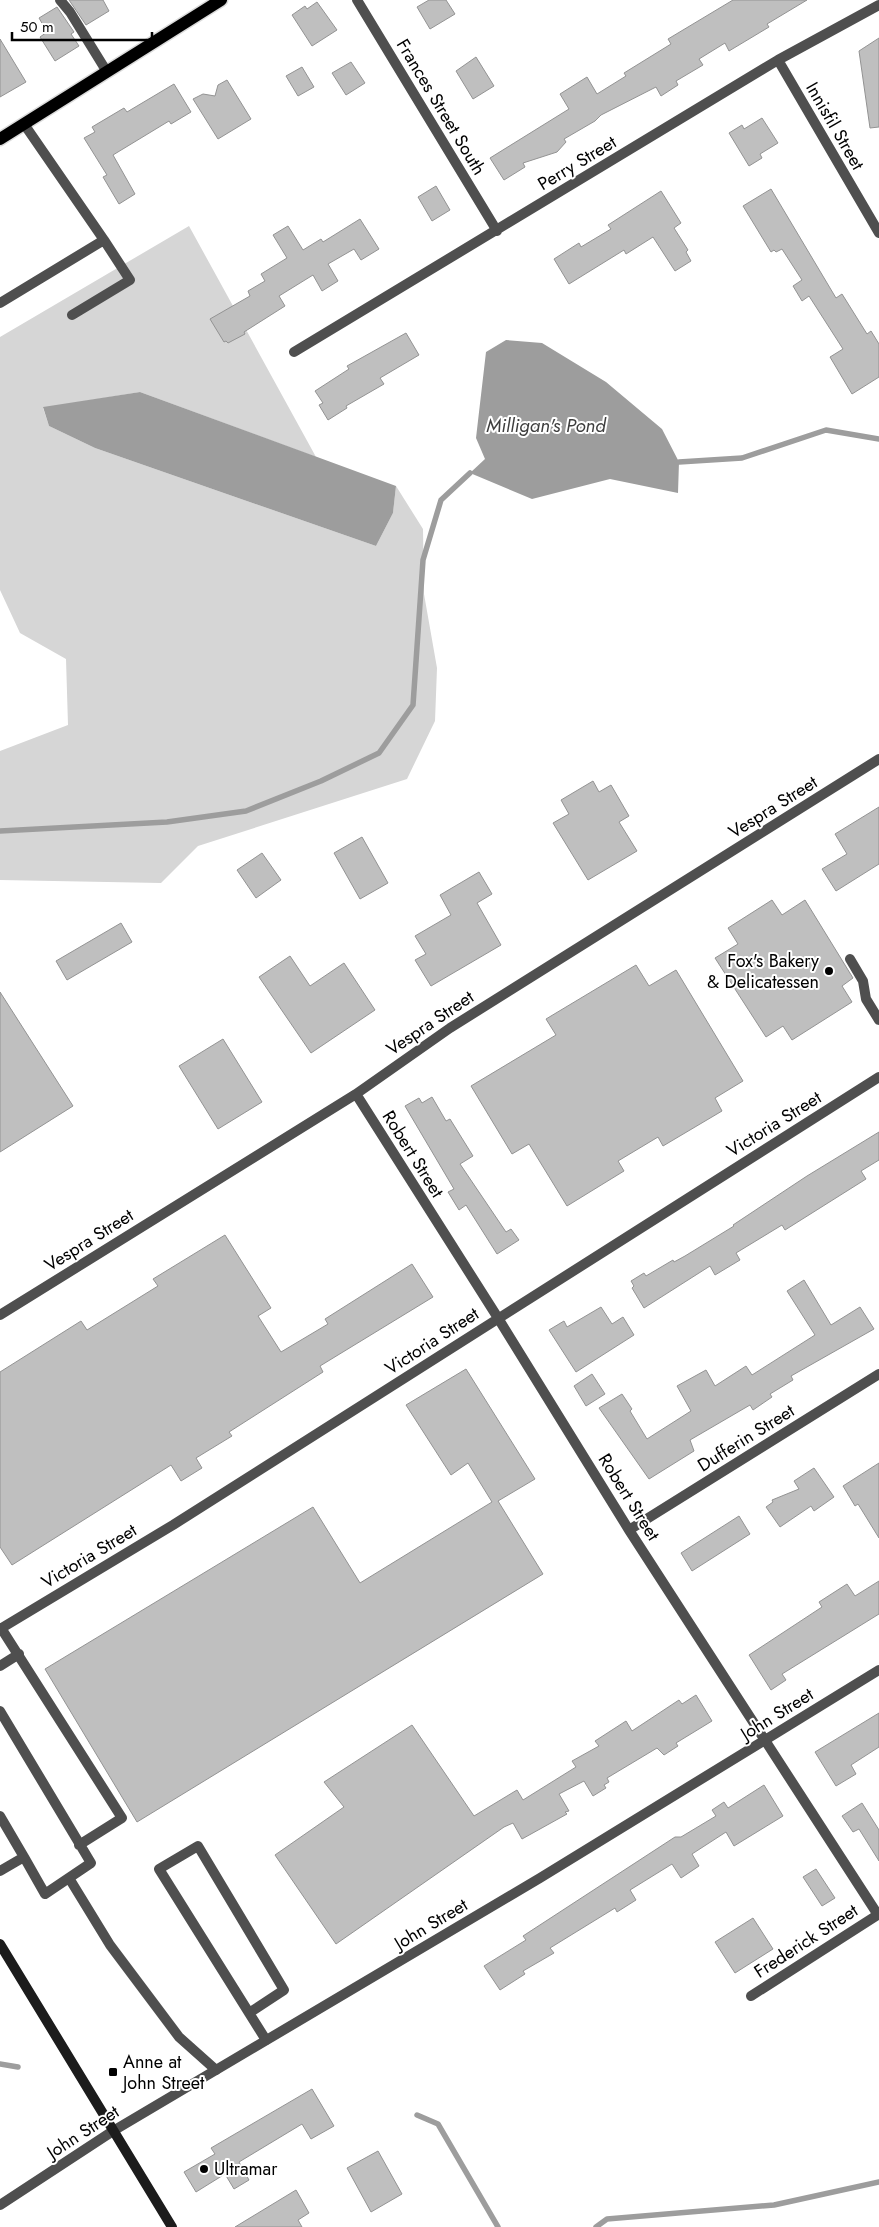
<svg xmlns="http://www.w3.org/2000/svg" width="879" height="2227" font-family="Jost,sans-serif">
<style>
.green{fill:#d6d6d6}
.water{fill:#9d9d9d}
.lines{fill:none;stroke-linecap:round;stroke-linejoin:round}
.stream{stroke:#9d9d9d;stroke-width:5.5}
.building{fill:#bfbfbf;stroke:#939393}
.primary-casing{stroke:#dbdbdb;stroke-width:15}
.lane{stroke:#4f4f4f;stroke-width:10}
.street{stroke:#4f4f4f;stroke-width:10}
.secondary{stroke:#1c1c1c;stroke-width:10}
.primary{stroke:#000;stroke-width:12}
.poi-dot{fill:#000;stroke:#fff;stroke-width:2}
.labels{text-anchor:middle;stroke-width:4;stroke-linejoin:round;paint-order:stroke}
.street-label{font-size:18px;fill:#000;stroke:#fff}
.poi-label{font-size:18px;fill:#000;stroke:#fff;text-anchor:start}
.water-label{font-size:19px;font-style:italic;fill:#3e3e3e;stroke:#fff}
</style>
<rect width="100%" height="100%" fill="#fff"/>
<path class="green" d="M189,226L316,457L140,392L43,408L49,426L95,448L376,546L393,513L396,486L423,529L424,594L437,668L435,721L407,779L198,846L161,883L0,880V751L68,725L66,659L20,633L0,590V337Z"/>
<path class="water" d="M506,340L542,343L606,382L662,429L679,462L678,493L610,479L532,499L470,473L485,459L476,438L486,352Z
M140,392L396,486L393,513L376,546L95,448L49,426L43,407Z"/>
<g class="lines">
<path class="stream" d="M679,462L742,458L826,430L879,439
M0,831L167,822L246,811L321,781L379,753L413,705L423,560L441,500L470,473
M0,2064L18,2067
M417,2115L438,2124L498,2227
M596,2227L607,2219L774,2205L879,2182"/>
</g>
<path class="building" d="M69,0H103L109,11L86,25Z
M429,0H446L455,14L430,29L417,7Z
M733,0H807L767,24L769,27L729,51L725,43L699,59L703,65L676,81L678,85L661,96L656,87L601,115L595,121L564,139L566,142L557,152L523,163L525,167L504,180L490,158L569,109L560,94L587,77L597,94L626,76L624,73L671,44L668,39Z
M317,2L337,30L312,46L292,15L305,6L307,9Z
M57,7L74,32L71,34L79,46L55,61L40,37L47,32L39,18Z
M879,38V127L870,128L859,51Z
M0,39L26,82L0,97Z
M476,57L494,86L473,99L456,71Z
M351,62L365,83L346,95L332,73Z
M302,67L314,87L298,96L286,76Z
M227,80L251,119L218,139L193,99L203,94L215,96L218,85Z
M174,84L191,112L171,124L169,121L113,155L135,194L119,204L103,177L107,175L84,138L95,132L92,127L124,108L127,112Z
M762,118L778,143L760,154L762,158L749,166L729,133L742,125L744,129Z
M436,186L450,210L432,221L418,197Z
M771,189L836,298L842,294L867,334L871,331L879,344V377L852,394L830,357L843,349L809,296L802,301L793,286L802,280L782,249L776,252L774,250L771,252L743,206Z
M661,191L681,223L674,228L688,250L686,252L691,261L675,271L653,237L626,254L624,250L569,284L554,259L579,243L581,247L611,229L608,225Z
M360,219L379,249L361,260L354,249L328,264L338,281L322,291L313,275L279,296L285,306L244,332L245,334L228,343L226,341L224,342L210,319L250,296L248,291L265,281L261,274L287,258L273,235L288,226L303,250L321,239L323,242Z
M406,333L419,355L380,378L384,384L346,406L347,408L328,420L319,405L323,403L315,391L349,369L347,366Z
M593,781L599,792L611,785L629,816L619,822L637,851L588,880L553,823L569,814L561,800Z
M879,807V864L836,891L822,869L847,854L835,834Z
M362,837L388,883L360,899L334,853Z
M262,853L281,880L256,898L237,870Z
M479,872L492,894L477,903L501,945L431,986L415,960L426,954L415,936L451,915L440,895Z
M772,900L782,915L805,900L853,978L842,986L852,1002L792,1040L783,1026L766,1037L715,958L738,944L728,928Z
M121,923L132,942L67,980L56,961Z
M290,956L310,986L344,963L375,1010L311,1053L259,977Z
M636,965L649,986L676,970L743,1081L715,1098L722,1111L663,1146L658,1137L618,1161L624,1171L567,1206L529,1144L512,1154L471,1086L556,1035L546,1019Z
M0,992L73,1106L0,1152Z
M223,1039L262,1102L218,1129L179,1066Z
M432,1097L446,1121L450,1119L473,1156L460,1164L506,1232L511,1229L519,1240L497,1254L466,1205L459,1210L448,1192L454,1189L405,1106L419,1098L422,1103Z
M879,1132V1160L861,1171L866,1179L785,1230L782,1225L736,1253L740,1260L715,1275L710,1266L644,1308L632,1288L634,1286L631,1281L644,1273L646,1276L673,1260L674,1262L685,1256L734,1226L733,1225L807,1176Z
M225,1235L271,1308L258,1316L281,1352L328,1324L325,1319L412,1264L433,1297L320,1366L323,1372L229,1432L232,1436L196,1458L202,1468L181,1481L171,1465L12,1565L0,1547V1372L81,1321L87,1330L158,1286L153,1279Z
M804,1280L831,1325L860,1307L874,1329L791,1376L793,1380L770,1394L772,1397L753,1410L750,1405L690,1440L694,1451L649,1479L599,1408L622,1394L632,1409L630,1411L647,1439L691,1411L677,1386L706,1370L715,1386L746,1366L752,1375L815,1335L787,1291Z
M601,1307L612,1324L623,1317L634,1335L576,1372L549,1330L564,1321L567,1327Z
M466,1369L535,1479L498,1501L543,1574L137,1822L45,1669L313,1507L360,1583L492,1502L468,1463L451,1475L406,1405Z
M592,1374L605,1394L586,1406L574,1386Z
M879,1463V1538L858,1504L855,1506L843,1486Z
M814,1468L834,1497L814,1511L811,1506L780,1527L766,1507L773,1502L772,1500L799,1489L794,1481Z
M739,1516L750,1534L692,1571L681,1553Z
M879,1581V1614L782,1674L786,1680L771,1690L749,1655L822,1607L819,1602L847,1584L855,1596Z
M696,1695L712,1721L676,1743L678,1746L664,1755L657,1748L607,1778L609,1782L604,1785L606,1788L593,1796L584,1781L559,1794L569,1811L565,1812L567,1814L522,1839L513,1823L504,1827L336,1944L275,1855L344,1807L324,1782L412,1725L474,1816L517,1790L523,1800L576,1767L572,1761L599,1746L595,1741L626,1721L632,1731L679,1700L682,1704Z
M879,1713V1747L851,1765L856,1774L836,1786L815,1752Z
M764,1785L783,1816L734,1846L726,1832L692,1854L699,1866L681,1878L672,1864L630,1890L636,1900L617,1912L615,1908L550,1948L554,1953L523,1971L525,1974L500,1990L484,1966L526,1940L523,1936L675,1837H681L716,1816L712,1810L724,1802L728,1808Z
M862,1803L879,1830V1861L859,1829L853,1832L842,1816Z
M816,1869L835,1898L822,1906L803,1877Z
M753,1918L773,1949L735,1973L715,1942Z
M312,2089L334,2126L311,2139L302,2124L239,2162L249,2180L234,2189L225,2174L196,2192L184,2172L215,2154L211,2148Z
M378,2151L402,2194L371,2212L347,2168Z
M296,2190L309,2213L298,2220L302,2227H235Z"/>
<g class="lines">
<defs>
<path id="primary" d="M0,139L221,0"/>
</defs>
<use href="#primary" class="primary-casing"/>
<path class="lane" d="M60,0L70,12L107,72
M24,124L104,240L130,280L72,315
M0,303L104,240
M850,959L863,981L866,999L879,1020
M1,1628L122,1818L79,1845
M0,1666L19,1654
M0,1711L91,1863L45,1894L24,1857
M0,1816L24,1857L0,1871
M69,1878L110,1945L179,2037L216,2070
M249,2013L284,1990L198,1846L159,1869L266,2040"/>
<path class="street" d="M357,0L497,231
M778,60L879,233
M294,352L778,60L879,5
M356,1094L498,1318L629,1530L878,1915
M0,1315L356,1094L450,1028L879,759
M629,1530L879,1374
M0,1629L173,1525L879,1077
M751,1996L879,1914
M0,2205L113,2131L540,1878L879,1670"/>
<path class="secondary" d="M0,1944L172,2227"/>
<use href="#primary" class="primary"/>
</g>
<g class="poi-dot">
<circle cx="829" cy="971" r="5"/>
<rect x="108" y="2067" width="10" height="10" rx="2.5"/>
<circle cx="204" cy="2169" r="5"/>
</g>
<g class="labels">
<g class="street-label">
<text transform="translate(441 107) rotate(59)" y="6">Frances Street South</text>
<text transform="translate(835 126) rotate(60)" y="6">Innisfil Street</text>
<text transform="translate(577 163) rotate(-31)" y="6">Perry Street</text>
<text transform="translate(773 807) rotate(-32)" y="6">Vespra Street</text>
<text transform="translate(430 1023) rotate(-34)" y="6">Vespra Street</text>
<text transform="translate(774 1124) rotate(-32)" y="6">Victoria Street</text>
<text transform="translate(413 1154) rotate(58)" y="6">Robert Street</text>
<text transform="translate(89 1240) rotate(-32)" y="6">Vespra Street</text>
<text transform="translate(432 1341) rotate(-33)" y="6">Victoria Street</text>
<text transform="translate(746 1438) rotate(-32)" y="6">Dufferin Street</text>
<text transform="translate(629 1497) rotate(58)" y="6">Robert Street</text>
<text transform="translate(89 1556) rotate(-31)" y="6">Victoria Street</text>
<text transform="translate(777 1714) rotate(-32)" y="6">John Street</text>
<text transform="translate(431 1924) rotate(-31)" y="6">John Street</text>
<text transform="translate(806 1941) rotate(-33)" y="6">Frederick Street</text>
<text transform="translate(83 2132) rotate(-33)" y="6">John Street</text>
</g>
<g class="poi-label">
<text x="819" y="967" text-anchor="end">Fox's Bakery<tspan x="819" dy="21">&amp; Delicatessen</tspan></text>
<text x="123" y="2068">Anne at<tspan x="123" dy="21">John Street</tspan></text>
<text x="214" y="2175">Ultramar</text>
</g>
<g class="water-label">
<text x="546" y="432">Milligan's Pond</text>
</g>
</g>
<path d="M12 32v8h140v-8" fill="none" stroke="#000000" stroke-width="2.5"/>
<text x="20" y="32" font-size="15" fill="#000000" stroke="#ffffff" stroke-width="4" paint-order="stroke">50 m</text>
</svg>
